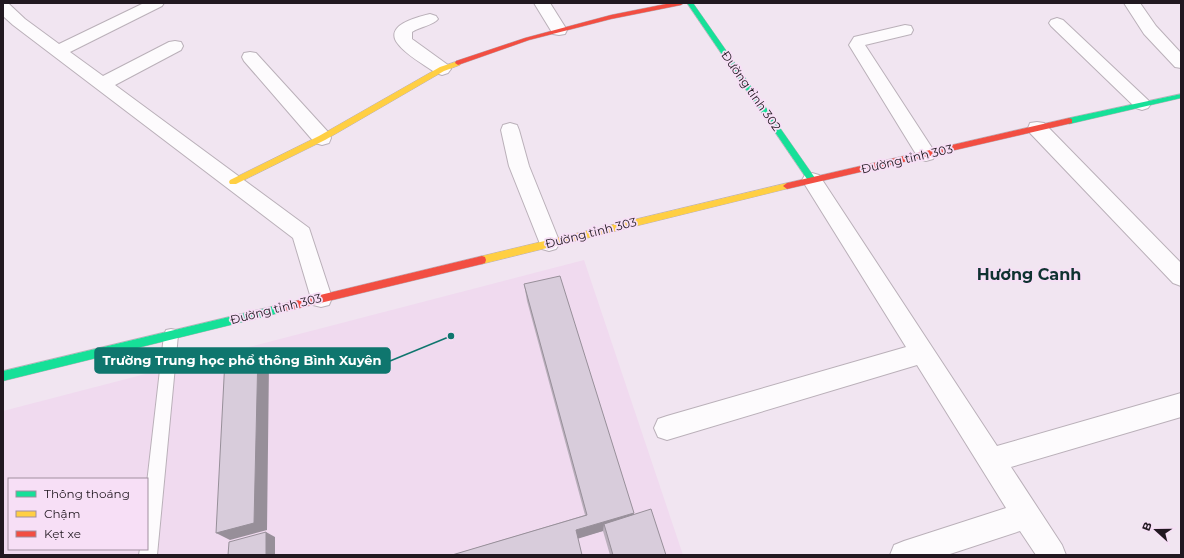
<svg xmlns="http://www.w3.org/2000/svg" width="1184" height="558" font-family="Montserrat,sans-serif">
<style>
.built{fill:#f0daef;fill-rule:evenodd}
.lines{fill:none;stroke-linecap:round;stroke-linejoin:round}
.lane-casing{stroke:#bab0b9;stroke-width:2}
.street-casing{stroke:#bab0b9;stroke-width:2}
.fast-casing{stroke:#bab0b9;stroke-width:1}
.slow-casing{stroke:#bab0b9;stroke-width:1}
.jam-casing{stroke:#bab0b9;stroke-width:1}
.lane{fill:#fdfbfd;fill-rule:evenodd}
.street{fill:#fdfbfd;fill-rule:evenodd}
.fast{fill:#16e098;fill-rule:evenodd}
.slow{fill:#ffcf43;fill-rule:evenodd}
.jam{fill:#f24e42;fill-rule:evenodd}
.wall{fill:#baafbc}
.shaded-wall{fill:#978f99}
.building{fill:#d8ccdb;stroke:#978f99}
.labels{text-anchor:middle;stroke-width:3.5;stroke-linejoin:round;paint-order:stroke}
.street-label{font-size:12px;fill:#211820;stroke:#f7dff6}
.district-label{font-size:16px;font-weight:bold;fill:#0f3231;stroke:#f7dff6}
.leader{fill:none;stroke:#0f766e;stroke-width:1.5}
.callout-dot{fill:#0f766e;stroke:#f7dff6;stroke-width:1.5}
.callout{fill:#0f766e;stroke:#0f766e;stroke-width:1.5}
.callout-label{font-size:13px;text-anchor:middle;font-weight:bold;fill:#fff}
</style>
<rect width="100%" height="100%" fill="#f1e5f1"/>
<path class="built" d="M584,260L683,555H3V411ZM9,479H147V549H9Z"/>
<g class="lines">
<defs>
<path id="lane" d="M171,329L176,330L178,335L157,555H139L140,549H147V483L164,335L166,330Z"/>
<path id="street" d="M3,3L9,4L25,19L59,44L144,3H164L162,6L70,52L103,76L169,42L175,41L181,42L183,46L181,50L115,85L309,228L332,298L329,305L321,307L313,305L293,238L13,25L3,16Z
M534,3H550L567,30L565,34L559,35L553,34Z
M1124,3H1140L1156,26L1181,53V68L1175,67L1144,34Z
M430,14L436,16L438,19C434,25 419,27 412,32V39L448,65L451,69L448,73L442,75L436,73C425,65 406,55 398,44C383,25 418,17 430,14Z
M1057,18L1063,20L1148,100L1151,104L1148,108L1142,110L1136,108L1051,26L1049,23L1051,20Z
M905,25L911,26L913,30L911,34L865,45L936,154L933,159L926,161L919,159L849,45L854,37Z
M250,52L256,53L329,133L331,138L329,143L322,145L315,143L244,61L242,57L244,53Z
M1037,122L1044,123L1181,263V286L1173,283L1030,133L1028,128L1030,123Z
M510,123L517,125L519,130L529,166L560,243L556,249L549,251L542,249L509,166L501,130L503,125Z
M812,173L819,175L997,446L1181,393V417L1011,467L1062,545L1066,555H1036L1020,531L947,555H890L894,545L904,541L1006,508L917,365L667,440L658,437L654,428L658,419L667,416L906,347L802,180L805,175Z"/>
<path id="fast" d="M687,3H693L815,178L816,180L815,182H809Z
M1181,94V98L1069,124L1065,121L1069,118Z
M287,303L290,304L292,307L290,310L287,311L3,381V371Z"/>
<path id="slow" d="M458,61L461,63L460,65L444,71L325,140L236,184H230L229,182L230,180L319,136L440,67Z
M787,183L790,184L791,186L790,188L482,264L479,263L478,260L479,257L482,256Z"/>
<path id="jam" d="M671,3H684L681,5L611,19L529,40L458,65L455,63L456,61L525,38L611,15Z
M1069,118L1072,119V123L787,189L783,186L787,183Z
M482,256L485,257L486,260L485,263L482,264L287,311L284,310L282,307L284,304L287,303Z"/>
</defs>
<use href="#lane" class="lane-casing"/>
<use href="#street" class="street-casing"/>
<use href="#fast" class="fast-casing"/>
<use href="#slow" class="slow-casing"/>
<use href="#jam" class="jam-casing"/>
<use href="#lane" class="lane"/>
<use href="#street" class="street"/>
<use href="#fast" class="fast"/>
<use href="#slow" class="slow"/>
<use href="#jam" class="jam"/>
</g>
<path class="wall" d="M524,284L634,513L633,515L666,555H610L603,531L578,538L452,555L585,515L527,301Z"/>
<path class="shaded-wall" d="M258,351L269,363L267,530L230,540L216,533Z
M634,513L632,522L604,524L603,531L577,539L576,530Z
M266,532L275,537V555H266Z"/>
<path class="building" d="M560,276L634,513L576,530L582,555H452L587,515L524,284Z
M258,351L254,523L216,533L225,359Z
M651,509L666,555H613L604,524Z
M266,532V555H228L229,542Z"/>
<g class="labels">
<g class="street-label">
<text transform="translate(751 91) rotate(55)" y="4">Đường tỉnh 302</text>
<text transform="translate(907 159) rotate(-13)" y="4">Đường tỉnh 303</text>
<text transform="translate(591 233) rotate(-14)" y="4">Đường tỉnh 303</text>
<text transform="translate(276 309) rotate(-14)" y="4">Đường tỉnh 303</text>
</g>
<g class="district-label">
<text x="1029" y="280">Hương Canh</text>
</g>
</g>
<path class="leader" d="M451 336L390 361"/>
<circle class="callout-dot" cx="451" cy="336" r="4"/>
<rect class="callout" x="95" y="348" width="295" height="25" rx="4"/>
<g class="callout-label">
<text x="242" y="365">Trường Trung học phổ thông Bình Xuyên</text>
</g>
<rect width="1184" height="558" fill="none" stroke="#211820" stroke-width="8"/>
<rect x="8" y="478" width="140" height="72" fill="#f7dff6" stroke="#a18fa0"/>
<rect x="16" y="491" width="20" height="6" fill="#16e098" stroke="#a18fa0"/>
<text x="44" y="498" font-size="12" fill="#211820">Thông thoáng</text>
<rect x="16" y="511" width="20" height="6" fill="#ffcf43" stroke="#a18fa0"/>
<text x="44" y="518" font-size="12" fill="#211820">Chậm</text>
<rect x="16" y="531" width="20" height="6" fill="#f24e42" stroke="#a18fa0"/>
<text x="44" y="538" font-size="12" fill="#211820">Kẹt xe</text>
<g transform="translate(1156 530) rotate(291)" stroke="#f7dff6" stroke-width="3" paint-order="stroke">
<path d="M0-3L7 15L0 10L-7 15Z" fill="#211820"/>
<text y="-6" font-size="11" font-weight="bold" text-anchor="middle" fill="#211820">B</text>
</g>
</svg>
